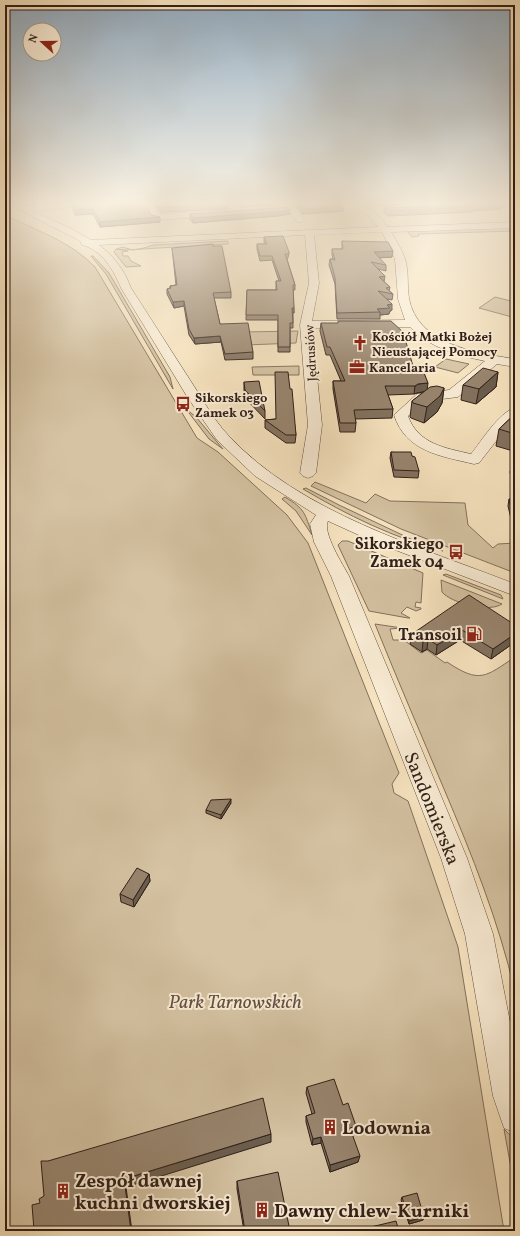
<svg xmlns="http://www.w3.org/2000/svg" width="520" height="1236" font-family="Vollkorn,serif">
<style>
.green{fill:#d5c3a3;stroke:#83715e}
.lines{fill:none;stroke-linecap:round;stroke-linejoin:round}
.minor-casing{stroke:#625042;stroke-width:1}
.minor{fill:#faedd6;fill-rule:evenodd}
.wall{fill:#83725f;stroke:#311f18}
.shaded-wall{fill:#6a5d4e;stroke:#311f18}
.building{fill:#98856f;stroke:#311f18}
.labels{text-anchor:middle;stroke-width:4;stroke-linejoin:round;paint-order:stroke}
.far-poi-label{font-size:13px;font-weight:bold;fill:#311f18;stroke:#faedd6;text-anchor:start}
.far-street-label{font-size:13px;fill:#311f18;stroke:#faedd6}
.poi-label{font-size:16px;font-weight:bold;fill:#311f18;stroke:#faedd6;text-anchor:end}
.near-street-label{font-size:19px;fill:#311f18;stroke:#faedd6}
.near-park-label{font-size:19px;font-style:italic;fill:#625042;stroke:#faedd6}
.near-poi-label{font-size:19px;font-weight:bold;fill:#311f18;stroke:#faedd6;text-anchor:start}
</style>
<rect width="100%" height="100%" fill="#f7e4c0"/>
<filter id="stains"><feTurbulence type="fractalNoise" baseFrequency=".005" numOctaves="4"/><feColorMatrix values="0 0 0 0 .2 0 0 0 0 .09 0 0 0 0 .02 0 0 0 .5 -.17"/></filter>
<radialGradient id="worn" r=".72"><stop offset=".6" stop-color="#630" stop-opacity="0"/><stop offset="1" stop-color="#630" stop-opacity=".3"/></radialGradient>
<path class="green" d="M11,218C41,232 72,243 95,267L197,438L218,452L287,515L308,543L399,773L392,784L394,793L408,801L458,947L504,1231H5V219Z
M515,227V231L418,234L419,236L412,237L407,231Z
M228,241V244L125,250L117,249L122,247L133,250L144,248L153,245Z
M116,249L128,251L122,252L123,256H128L131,261L141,266L126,267L114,252Z
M91,256H93L109,273L170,377L173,389L106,274Z
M495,297L515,302V315L512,317L479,308Z
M298,331L296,343L246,345L243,332Z
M446,359L469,364L458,373L435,367Z
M299,366V375H253L252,367Z
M186,409L196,417L223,449L209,439Z
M315,482L366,503L375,494L390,501L465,503L468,525L493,548L498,544L515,543V573L401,529L311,486Z
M306,488L339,505L413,540L443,551C394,538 347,515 303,489Z
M285,497C305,509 305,513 312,535L296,511L282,499Z
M342,541H348L423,573L421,603L416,602L415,607L421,608V609L416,611L407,607L401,613L410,618H408L369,611L338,545Z
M446,574L501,595L503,599L443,575Z
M441,580L502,604C489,613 451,603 442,592Z
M375,624L402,628L390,629L393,640H404L421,653L427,650L445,663L447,662C480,684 485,677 515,657V992C499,922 472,855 444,789C421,734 397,679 375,624Z
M504,1129L515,1140V1190Z"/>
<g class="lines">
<defs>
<path id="minor" d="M8,204C14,204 21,206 26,206C43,205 60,204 77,204L73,207L33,211L72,229L91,240L378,227L369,217L351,204C367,204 378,213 387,227L515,222V228L391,232C396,240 402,250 405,259C409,271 407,286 409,298C417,345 477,353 515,359V367L497,364L458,397L426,401L408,416C418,444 445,448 471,454C481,442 499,412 515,408V419L508,426L479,463L474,464C441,456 406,452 394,415L417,394L449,390L485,361C457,355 430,348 410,327L312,328L322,425L316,473L313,476L308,478L303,476L300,473L308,425L300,325L309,283L305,235L99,245C115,257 124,270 131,288C151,319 170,349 190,380C202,398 213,419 228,435C300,513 418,546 515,584V596L372,541L328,521C322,532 343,565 349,576L467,858L493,934L515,1048V1133L504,1128L493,1096L465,934L441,858L331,576L314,542L310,524L316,515L255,476L217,440L188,398L121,288C113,269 102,250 82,245L80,241ZM382,232L395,259L398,299L405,320L312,321L319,283L314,235Z
M145,204H153L159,214L231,210L227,204H236L242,212L238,215L156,220L153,219Z
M291,204L294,205L303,218L304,220L303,222H297L289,210L263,213L259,210L263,207Z
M506,204H515V211Z"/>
</defs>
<use href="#minor" class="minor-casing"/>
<use href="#minor" class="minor"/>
</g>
<path class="wall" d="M72,204L151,215L160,222L100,227L93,214L75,215L73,209Z
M155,204H228V209L160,212Z
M237,204H277L241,207Z
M295,204H341L343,206V211L302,214Z
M375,204H416L377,206Z
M477,204H507V206L501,207V209L472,211V212L388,216L384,213V208L476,205Z
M190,214H290L277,216L193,223L190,219Z
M264,237L289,252L288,258L287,259L295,285V290H293L294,313H293V328H290V352H278V320H246L247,290H276V281H279L272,260L260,261L257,249V244H265L264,242Z
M342,241L392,257L379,258L386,265V271L378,269L384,282L390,287L389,291L393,294L392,300L387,299L392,310L390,311L389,314L380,315V319H337L335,284L329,265L330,259H333L332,255V249H342Z
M172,248L231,292V298H214L220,324L253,352V359L225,360L221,342L195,344L189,335L184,306L174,308L167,294V289L170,288V286L176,285Z
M321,323L413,366L427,389L444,388L442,403L437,412L424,423L411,418L410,417L412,401L424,392L417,393L414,394L388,395L393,409L392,418L355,419L356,423L355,432H340L333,389V381H341L330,355H326L320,331Z
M498,372L496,387L476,404L461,400L463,385Z
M244,382L265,411V419L245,398L244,390Z
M290,389L296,435L295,443H286L265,428V420L276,419Z
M515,414V449L513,451L496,446L499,429Z
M391,452L412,456L419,471L418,478L394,477L390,458Z
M512,466H515V489L510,472Z
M509,499L515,500V524L512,523L508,506Z
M515,625V642L491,659L460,640L436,655L427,649L422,652L410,644L412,634Z
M231,803L221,819L206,813V810Z
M149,874L150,881L134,907L121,902L120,894Z
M307,1087L343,1105L356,1126L355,1133H352L358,1162L330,1172L321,1143L312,1145L306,1122V1116L312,1114L306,1093Z
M237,1181L290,1231H244L237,1189Z
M402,1197L424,1217L423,1220L409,1224L401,1200Z"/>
<path class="shaded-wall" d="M241,204H277L241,207Z
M502,204L501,209L472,211L473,207L471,206Z
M343,206V211L302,214V209Z
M93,209V214L75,215V210Z
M290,210V214L277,216L193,223V218Z
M160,217V222L100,227V222Z
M393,251L392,257L373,258L374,252Z
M385,276L384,282L379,277Z
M184,301V306L174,308L173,302Z
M392,304V310L390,311L389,314L380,315V312L377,309L387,305Z
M292,308H294V313H292Z
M220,336L221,342L195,344L194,338Z
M498,372L496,387L476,404L479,389Z
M428,383L427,391L417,393L414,394L415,386L418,384Z
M444,388L442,403L437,412L424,423L427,407Z
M515,443V449L513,451Z
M462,630L460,640L436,655L437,645Z
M515,634V642L491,659L493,649Z
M428,639L427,649L422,652L423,642Z
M231,799V803L221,819V815Z
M149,874L150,881L134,907L133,900Z
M356,1126L355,1133L349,1134L350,1128Z
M271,1134V1142L126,1187L132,1231H131L124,1179Z
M321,1137V1143L312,1145L313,1139Z
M360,1156L358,1162L330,1172V1165Z
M424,1217L423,1220L409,1224V1221Z"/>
<path class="building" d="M72,204H146L151,215L160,217L100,222L93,209L75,210Z
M157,204H225L159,208Z
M298,204H341L343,206L302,209Z
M477,204H499L471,206L473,207L388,211L384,208L476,205Z
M288,207L290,210L277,212L193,218L190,214Z
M283,236L289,252V254H285L295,285H293L294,308H292L293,323H290V347H278V315H246L247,290H277L276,281H281L272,256H260L257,244H267L264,237Z
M342,241L388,242L393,251L374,252L386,265L371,262L385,276L379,277L390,287L386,288L393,294L378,291L392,304L387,305L390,308L377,309L380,312L337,313L335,278L330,259L335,260L332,249H343Z
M213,244V246H222L231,292L213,293L220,324L248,323L253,352L225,354L220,336L194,338L189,329L184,301L173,302L167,289L171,288L170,286L177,285L172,248Z
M338,321H391L403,332L413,366L421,365L428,383L418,384L415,386H385L393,409L354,410L356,423H340L333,381H345L330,347H327L321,323H338Z
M483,368L498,372L479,389L463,385Z
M275,372H288L290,389H292L296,435H286L265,420L276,419Z
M259,381L265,411L245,390L244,382Z
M437,386L444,388L440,396L427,407L413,403L412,401L430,387Z
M515,414V434L499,429Z
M391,452H411L412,456L415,457L419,471L394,470Z
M512,466H515V478Z
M509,499L515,500V517H513Z
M469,595L515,625V634L493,649L462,630L437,645L428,639L423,642L412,634Z
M231,799L221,815L206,810L211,800Z
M137,868L149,874L133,900L120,894Z
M334,1079L343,1105L348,1103L356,1126L350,1128L360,1156L330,1165L321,1137L313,1139L306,1116L315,1113L307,1087Z
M263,1098L271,1134L124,1179L131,1231H40L34,1230L32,1205L40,1203L39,1199L44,1196L41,1161H48Z
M278,1172L290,1231H245L237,1181Z
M417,1193L424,1217L409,1221L402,1197Z
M396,1221L399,1231H354Z"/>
<linearGradient id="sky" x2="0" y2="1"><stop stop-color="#93acc1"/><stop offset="0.54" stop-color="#fbf3e3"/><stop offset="1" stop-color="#fbf3e3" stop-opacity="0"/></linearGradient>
<rect width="520" height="377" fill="url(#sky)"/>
<defs>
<symbol id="church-bare" viewBox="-9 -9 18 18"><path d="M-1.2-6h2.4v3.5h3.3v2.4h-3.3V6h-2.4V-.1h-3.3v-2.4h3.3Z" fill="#8f2418" stroke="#faedd6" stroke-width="2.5" paint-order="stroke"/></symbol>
<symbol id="office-bare" viewBox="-9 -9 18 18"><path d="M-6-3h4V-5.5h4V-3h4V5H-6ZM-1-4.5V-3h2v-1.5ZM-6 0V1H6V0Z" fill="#8f2418" stroke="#faedd6" stroke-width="2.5" paint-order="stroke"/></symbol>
<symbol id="bus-bare" viewBox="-9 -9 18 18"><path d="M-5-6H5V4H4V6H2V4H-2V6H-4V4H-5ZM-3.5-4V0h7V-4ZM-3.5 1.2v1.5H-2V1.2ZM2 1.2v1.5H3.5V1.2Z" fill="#8f2418" stroke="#faedd6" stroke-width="2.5" paint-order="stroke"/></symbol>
<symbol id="fuel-bare" viewBox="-9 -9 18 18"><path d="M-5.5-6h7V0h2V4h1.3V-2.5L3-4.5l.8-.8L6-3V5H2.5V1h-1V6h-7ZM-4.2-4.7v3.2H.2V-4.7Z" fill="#8f2418" stroke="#faedd6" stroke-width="2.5" paint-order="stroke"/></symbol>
<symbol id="building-bare" viewBox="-9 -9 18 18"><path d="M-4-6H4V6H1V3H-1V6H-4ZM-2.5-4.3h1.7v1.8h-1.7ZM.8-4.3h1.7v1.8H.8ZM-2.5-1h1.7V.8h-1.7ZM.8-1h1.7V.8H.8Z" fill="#8f2418" stroke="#faedd6" stroke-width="2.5" paint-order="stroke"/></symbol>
</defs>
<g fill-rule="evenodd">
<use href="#church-bare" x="349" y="332" width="22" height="22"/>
<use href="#office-bare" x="346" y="356" width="22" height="22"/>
<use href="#bus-bare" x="172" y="393" width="22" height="22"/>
<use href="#bus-bare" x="445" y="541" width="22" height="22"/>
<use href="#fuel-bare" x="463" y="623" width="22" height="22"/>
<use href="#building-bare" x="319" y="1116" width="22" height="22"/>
<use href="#building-bare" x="52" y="1180" width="22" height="22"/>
<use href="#building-bare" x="251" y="1199" width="22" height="22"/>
</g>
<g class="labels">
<g class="far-poi-label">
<text x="372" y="341">Kościół Matki Bożej<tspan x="372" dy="15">Nieustającej Pomocy</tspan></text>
<text x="369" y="372">Kancelaria</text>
<text x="195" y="402">Sikorskiego<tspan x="195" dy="15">Zamek 03</tspan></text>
</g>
<g class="far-street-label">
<text transform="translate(310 353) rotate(-93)" y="5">Jędrusiów</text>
</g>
<g class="poi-label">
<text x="444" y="549">Sikorskiego<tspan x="444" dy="18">Zamek 04</tspan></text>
<text x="462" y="640">Transoil</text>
</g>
<g class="near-street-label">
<text transform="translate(433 808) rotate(68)" y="7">Sandomierska</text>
</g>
<g class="near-park-label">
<text x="235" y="1008">Park Tarnowskich</text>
</g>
<g class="near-poi-label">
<text x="342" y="1134">Lodownia</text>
<text x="75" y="1187">Zespół dawnej<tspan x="75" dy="22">kuchni dworskiej</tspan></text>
<text x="274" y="1217">Dawny chlew-Kurniki</text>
</g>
</g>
<rect width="520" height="1236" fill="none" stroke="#f7e4c0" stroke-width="20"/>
<rect x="6" y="6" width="508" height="1224" fill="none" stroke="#311f18" stroke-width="2"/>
<rect x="10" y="10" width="500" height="1216" fill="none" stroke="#311f18"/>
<g transform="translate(42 42) rotate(291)"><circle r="19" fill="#faedd6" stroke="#aa9b8a"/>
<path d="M0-3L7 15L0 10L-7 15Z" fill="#8f2418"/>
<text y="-6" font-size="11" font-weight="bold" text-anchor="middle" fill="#311f18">N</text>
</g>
<rect width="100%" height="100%" filter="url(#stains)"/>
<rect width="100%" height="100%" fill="url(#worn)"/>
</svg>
